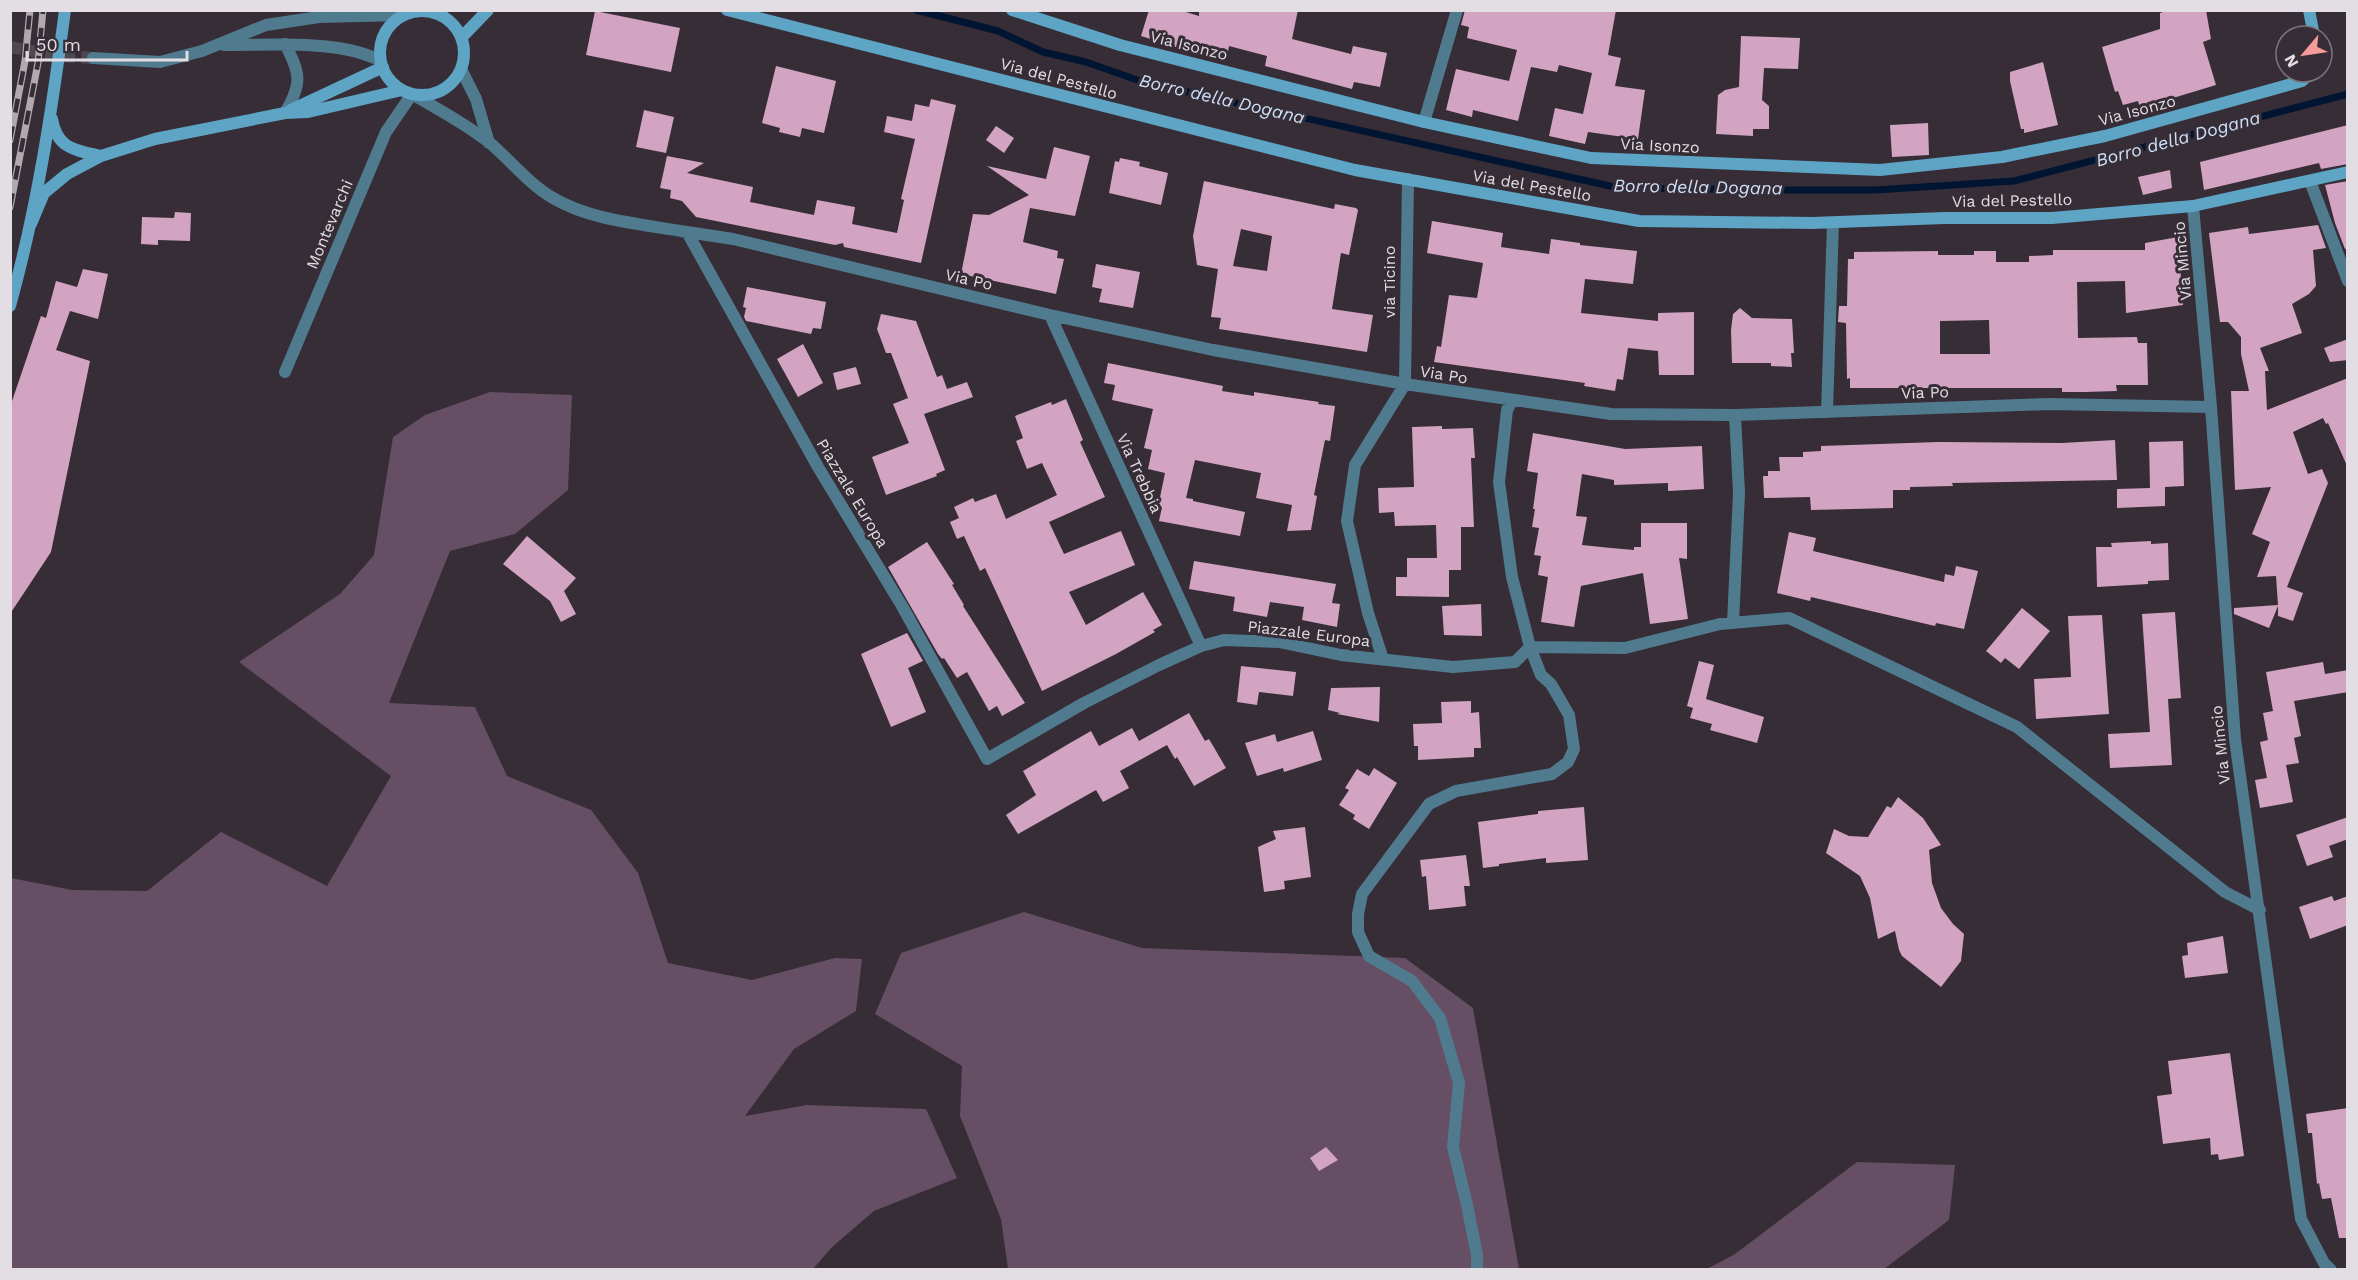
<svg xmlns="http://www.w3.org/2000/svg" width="2358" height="1280" font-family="'Work Sans',sans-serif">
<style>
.green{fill:#664f64}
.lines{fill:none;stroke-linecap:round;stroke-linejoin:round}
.stream{stroke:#001532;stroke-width:7}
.building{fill:#d2a4c1;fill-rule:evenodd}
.street-tunnel{stroke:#504850;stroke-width:12;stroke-dasharray:12 6;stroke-linecap:butt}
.street{stroke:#507b8f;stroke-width:12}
.secondary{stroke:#5ea4c5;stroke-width:12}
.rail-casing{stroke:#b0aab0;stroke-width:7}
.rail{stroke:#362d36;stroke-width:4.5;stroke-dasharray:14;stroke-linecap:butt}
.labels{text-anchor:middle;stroke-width:6;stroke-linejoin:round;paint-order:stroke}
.street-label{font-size:16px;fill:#e3dee3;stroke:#362d36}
.water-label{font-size:18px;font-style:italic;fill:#cde0f8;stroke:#362d36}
</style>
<rect width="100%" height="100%" fill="#362d36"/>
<path class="green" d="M490,392L572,395L568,490L515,534L450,551L389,703L475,707L507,776L591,810L638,873L668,963L752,980L835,958L862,959L856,1011L794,1049L745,1116L807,1105L926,1109L957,1178L874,1211L832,1247L813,1269H11V878L72,890L147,891L221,832L327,886L391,776L239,662L340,594L374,555L393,437L425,415Z
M1024,912L1142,948L1405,958L1473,1008L1519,1269H1008L1001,1219L960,1116L962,1066L875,1014L901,953Z
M1857,1162L1955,1165L1949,1220L1884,1269H1707L1735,1254Z"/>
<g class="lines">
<path class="stream" d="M916,10L998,31L1043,52L1086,62L1143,82L1619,188L1781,190H1876L2014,181L2348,94"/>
</g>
<path class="building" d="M1149,10H1179L1199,16V10H1298L1292,39L1351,54L1353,46L1387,53L1380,87L1354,82L1352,89L1265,66L1267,56L1229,46L1228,52L1184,41L1182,49L1141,36Z
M1465,10H1616L1608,55L1621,58L1615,86L1645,90L1638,139L1588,132L1585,144L1549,136L1555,108L1583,114L1592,73L1559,65L1557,72L1531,67L1518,121L1473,110L1472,117L1446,110L1456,69L1509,81L1517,50L1467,38L1469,27L1461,25Z
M2170,10H2206L2211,39L2203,42L2216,85L2140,108L2138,101L2123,105L2118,91L2115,92L2102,47L2160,29V13Z
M595,11L680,28L671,72L586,55Z
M1741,36L1800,38L1798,69L1764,68L1762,100L1769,106V129H1753V136L1716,134L1718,95L1725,90L1739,87Z
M2043,62L2058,125L2024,133V129H2021L2010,81V72Z
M776,66L836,81L824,133L802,128L800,137L779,132L780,128L762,123Z
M931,99L956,105L921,263L844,247L843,243L835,245L696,217L682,201L670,198L671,190L660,188L667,156L704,163L687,173L753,187L750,202L814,215L817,200L855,207L852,224L897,233L904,200L901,199L915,139L884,132L887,116L912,121L915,104L929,107Z
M644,110L674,117L666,153L636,147Z
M1928,123L1929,155L1892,157L1890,125Z
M2348,125V164L2321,169L2319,163L2204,190L2200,162Z
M996,126L1014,138L1004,153L986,140Z
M1054,147L1090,156L1075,216L1030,208L1023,242L1058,251L1057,258L1064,259L1056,294L961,274L973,214L989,215L1029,195L987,166L1046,179Z
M1120,158L1140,162L1139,166L1168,173L1161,205L1109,193L1115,161L1119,162Z
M2170,170L2172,188L2143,195L2138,177Z
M1204,181L1334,209L1335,204L1356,208L1358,210L1349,255L1341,253L1332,309L1373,315L1367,352L1219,329L1221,318L1211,317L1218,269L1197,265L1193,236ZM1241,229L1272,236L1267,271L1233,266Z
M2348,181V248L2345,249L2335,223L2325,185Z
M175,212L191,213L190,241L158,240V245L141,244L142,217L174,218Z
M1432,221L1503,233L1501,247L1549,254L1551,239L1580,243V245L1637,251L1633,284L1585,279L1581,313L1658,321V313L1694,312V375H1659L1658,351L1628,348L1623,380L1617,379L1615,391L1584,386L1585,383L1434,362L1437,346L1441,347L1449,295L1477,298L1483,263L1427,253Z
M2318,225L2326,248L2313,250L2316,286L2309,294L2292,304L2302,333L2260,348L2269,371H2265L2267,410L2348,378V468L2328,423L2326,424L2323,418L2293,432L2308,474L2322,469L2328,483L2287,587L2303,593L2293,621L2278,616V606L2269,628L2234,614V608L2278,605L2276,576L2257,577L2270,542L2252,534L2271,487L2235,490L2231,391H2249L2241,354V337L2228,322H2220L2209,233L2248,227L2249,234Z
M2178,237L2183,305L2126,313L2125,281L2077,282L2078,338L2137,337L2138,343H2147L2148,385H2116L2117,391L2085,392H2062V388H1850V378L1847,379L1846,323L1838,322L1839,306H1847L1848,259H1854V252L1938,251V255H1974V251H1996V262H2029V256L2053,255V250H2145V243ZM1989,320L1990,354H1940V321Z
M1096,264L1140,272L1133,308L1099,302L1102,289L1092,287Z
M83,269L108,274L98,319L70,311L56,350L90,361L51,552L10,614V407L41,316L46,318L56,281L77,287Z
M747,287L826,302L821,329L813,328L811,334L746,321L744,317L746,308L743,307Z
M1740,308L1752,318L1792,319L1794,353H1791L1792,367L1771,366V363H1732L1731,330L1733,314Z
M881,314L916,321L937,377L942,375L947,389L967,382L973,397L924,414L945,470L936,474L937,476L886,495L872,457L909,443L893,404L908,398L891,353H886L877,329Z
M2348,339V360L2330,362L2324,348Z
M803,344L823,383L798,397L777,359Z
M1108,363L1223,386L1222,391L1254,396V392L1319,402L1318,404L1335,406L1330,441L1325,440L1314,495L1317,496L1311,530L1287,531L1292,505L1256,498L1261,473L1195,460L1186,498L1193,499V501L1245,512L1240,536L1159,521L1162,507H1158L1165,473L1148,469L1152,450L1144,448L1153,409L1112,400L1115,385L1104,383Z
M856,367L861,384L837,390L833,373Z
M1066,399L1083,440L1080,442L1105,497L1049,522L1064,554L1121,531L1135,565L1069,592L1086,625L1143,592L1162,625L1153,630L1155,632L1116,654L1042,691L985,568L980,571L964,536L957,539L950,522L959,518L954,507L973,498L975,502L996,494L1006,519L1057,495L1042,463L1027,469L1016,441L1023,438L1015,416L1051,402L1052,405Z
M1442,426V429L1473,428L1475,458H1471L1474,527H1461V570H1449V597L1396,596V577H1407V558H1437L1436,525L1395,526L1394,512L1379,513L1378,488L1414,487L1412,427Z
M1533,433L1625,449L1702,446L1704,489L1668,491V483L1614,485V480L1582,474L1576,516L1587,517L1582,545L1611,548L1634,550V547H1641V523H1687V559L1679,558L1688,619L1650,624L1643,573L1581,586L1574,627L1541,622L1548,577L1538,575L1541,556L1534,555L1539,528L1532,527L1535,509H1533L1538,473L1527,471Z
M2115,440L2117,480L1952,483L1953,486L1910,487V490H1893V508L1811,510L1810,497L1764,498L1763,476H1768V471H1780L1779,457H1803V452L1821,451V446L1938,442L2062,443Z
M2183,441L2184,486L2165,487V506L2117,508V489L2150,488L2149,442Z
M1789,532L1816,538L1813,551L1944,582L1945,574L1954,576L1956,566L1978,571L1964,629L1936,623L1935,626L1811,597L1810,601L1777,593Z
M527,536L576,578L564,591L576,614L561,622L550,601L503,564Z
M2151,541V544L2168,543L2169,580L2148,581V584L2097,587L2096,547H2112L2111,543Z
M927,542L954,584L952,585L964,605L963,606L1025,703L1002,716L997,706L989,711L967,672L957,678L944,658L942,659L938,654L888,567Z
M1194,561L1336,584L1332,603L1340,604L1337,627L1302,620L1304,607L1270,602L1267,617L1233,611L1235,597L1189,589Z
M1481,604L1482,636L1444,635L1442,606Z
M2022,608L2050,631L2019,669L2005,658L2001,663L1986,651Z
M2175,612L2181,698L2168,699L2172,765L2110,768L2108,734L2150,732L2142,614Z
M2102,615L2109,714L2036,719L2034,679L2071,677L2068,616Z
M907,633L923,661L908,668L926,712L891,727L861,654Z
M1699,661L1714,665L1706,699L1764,717L1757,743L1710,730L1712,724L1690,718L1693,708L1687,706Z
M2323,662L2325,674L2348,670V692L2294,701L2301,736L2294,738L2299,763L2286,765L2293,802L2260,808L2255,780L2267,778L2260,742L2268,740L2263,713L2273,711L2266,672Z
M1241,666L1296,672L1293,696L1259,692L1257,705L1237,702Z
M1380,687L1379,722L1337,714L1340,713L1328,710L1331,688Z
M1471,701V713L1479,712L1481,748H1474V757L1418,760V746H1414L1413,724L1442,723L1441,702Z
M1189,713L1205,741L1209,739L1226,768L1194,786L1177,757L1175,759L1167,745L1120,771L1129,788L1103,802L1096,790L1018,834L1006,815L1036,795L1023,771L1070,743L1091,731L1099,746L1132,728L1139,741Z
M1313,731L1322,760L1284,772L1283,768L1257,776L1245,743L1275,734L1277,742Z
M1374,768L1397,783L1369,829L1353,819L1355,815L1339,805L1349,790L1345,788L1357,769L1369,776Z
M1898,797L1923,818L1941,845L1929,850L1932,883L1941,908L1953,924L1964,934L1961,961L1941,987L1902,956L1899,950L1895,931L1878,939L1870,898L1860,876L1826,853L1834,829L1849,836L1868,837L1887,806L1891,808Z
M1584,807L1588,860L1546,863V858L1499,864V866L1483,868L1478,822L1538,814V811Z
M2348,817V839L2329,846L2333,857L2307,866L2296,835Z
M1305,827L1311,877L1284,881L1285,889L1264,892L1258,847L1276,839L1273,831Z
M1466,855L1470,886H1464L1466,906L1429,910L1426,876L1422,877L1420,860Z
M2332,896L2334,901L2348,896V925L2310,939L2299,907Z
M2223,936L2228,973L2185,978L2182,956L2188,955L2187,943Z
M2230,1053L2244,1156L2219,1160L2218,1154L2211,1155L2210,1138L2163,1144L2157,1096L2172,1094L2168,1061Z
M2348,1108V1238H2339L2331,1198L2322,1199L2319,1183L2317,1184L2312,1133H2308L2306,1114Z
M1326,1147L1338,1160L1319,1171L1310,1158Z"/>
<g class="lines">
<path class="street-tunnel" d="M10,47L60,56L93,58"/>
<path class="street" d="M224,45C265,45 309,42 349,50C360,52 370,56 380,60
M93,58L160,62L202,51L266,25L319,17L403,15
M461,69L476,99L489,143
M285,113C302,84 301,74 285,44
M1424,122L1457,10
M2310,181L2348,281
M2193,206L2211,407L2235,739L2301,1219L2324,1263L2331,1270
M687,232L733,239L1050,315L1213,350L1405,384L1611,414L1735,415L2050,404L2211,407
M1050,315L1201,646
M285,372L386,132L412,94C438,109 466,124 490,143C511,161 529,184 553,198C592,221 642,224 687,232L818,467L902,606L987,759L1084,703L1159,665L1201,646L1224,640L1279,642L1341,655L1453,667L1515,662L1530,647L1541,675L1551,684L1569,715L1574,749L1568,762L1552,774L1456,791L1429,804L1362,894L1358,914V932L1369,956L1412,981L1440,1018L1459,1083L1453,1147L1467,1205L1477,1255V1270
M1512,401L1507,410L1499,482L1512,577L1530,647L1625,648L1720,624L1789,618L2017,727L2225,892L2260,910
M1827,412L1833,223
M1733,623L1739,493L1735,415
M1383,659L1368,613L1347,521L1355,465L1405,384L1408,179"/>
<path class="secondary" d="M727,10L1355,170L1639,221L1812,223L1944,218H2052L2193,206L2348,172
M1012,10L1120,45L1424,122L1591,158L1880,170L2002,157L2105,136L2302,81L2311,72
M2309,10L2314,36
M380 53a42 42 0 1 1 84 0a42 42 0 1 1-84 0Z
M461,38L488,10
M289,111L383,67
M52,119C57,149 75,150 101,156
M31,224L44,193L67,174L101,156L155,139L285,113L308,112L402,90
M10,306C37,209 52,110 65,10"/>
<defs>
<path id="rail" d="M10,140L25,61L30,10
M10,207L38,63L43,10"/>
</defs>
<use href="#rail" class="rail-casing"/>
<use href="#rail" class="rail"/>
</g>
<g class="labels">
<g class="street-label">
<text transform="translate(1189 45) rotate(14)" y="6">Via Isonzo</text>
<text transform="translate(1059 78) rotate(15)" y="6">Via del Pestello</text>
<text transform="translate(2137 110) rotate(-15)" y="6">Via Isonzo</text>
<text transform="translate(1660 145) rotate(3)" y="6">Via Isonzo</text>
<text transform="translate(1532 185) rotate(10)" y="6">Via del Pestello</text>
<text transform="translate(2012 200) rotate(-1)" y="6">Via del Pestello</text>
<text transform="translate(329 224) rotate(-67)" y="6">Montevarchi</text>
<text transform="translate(2182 261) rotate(-95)" y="6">Via Mincio</text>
<text transform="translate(969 279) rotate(13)" y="6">Via Po</text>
<text transform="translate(1389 282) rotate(-90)" y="6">via Ticino</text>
<text transform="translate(1444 374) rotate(9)" y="6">Via Po</text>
<text transform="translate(1925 392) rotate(-2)" y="6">Via Po</text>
<text transform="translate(1140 473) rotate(65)" y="6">Via Trebbia</text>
<text transform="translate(853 493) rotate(59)" y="6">Piazzale Europa</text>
<text transform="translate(1309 633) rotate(7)" y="6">Piazzale Europa</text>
<text transform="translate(2220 745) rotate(-96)" y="6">Via Mincio</text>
</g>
<g class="water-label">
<text transform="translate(1222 99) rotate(13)" y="6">Borro della Dogana</text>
<text transform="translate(2178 139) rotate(-15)" y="6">Borro della Dogana</text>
<text transform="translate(1698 187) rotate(1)" y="6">Borro della Dogana</text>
</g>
</g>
<rect width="2358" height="1280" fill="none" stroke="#e3dee3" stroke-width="24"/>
<g transform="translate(2304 54) rotate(241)"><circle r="28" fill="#362d36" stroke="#7b747b" stroke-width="1.5"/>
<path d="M0-4.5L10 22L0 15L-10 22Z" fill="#f59b9b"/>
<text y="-9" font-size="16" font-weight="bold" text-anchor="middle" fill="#e3dee3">N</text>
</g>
<path d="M27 51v9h160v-9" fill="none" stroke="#e3dee3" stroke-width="3"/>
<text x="36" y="51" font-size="18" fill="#e3dee3" stroke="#362d36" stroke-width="4.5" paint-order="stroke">50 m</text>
</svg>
